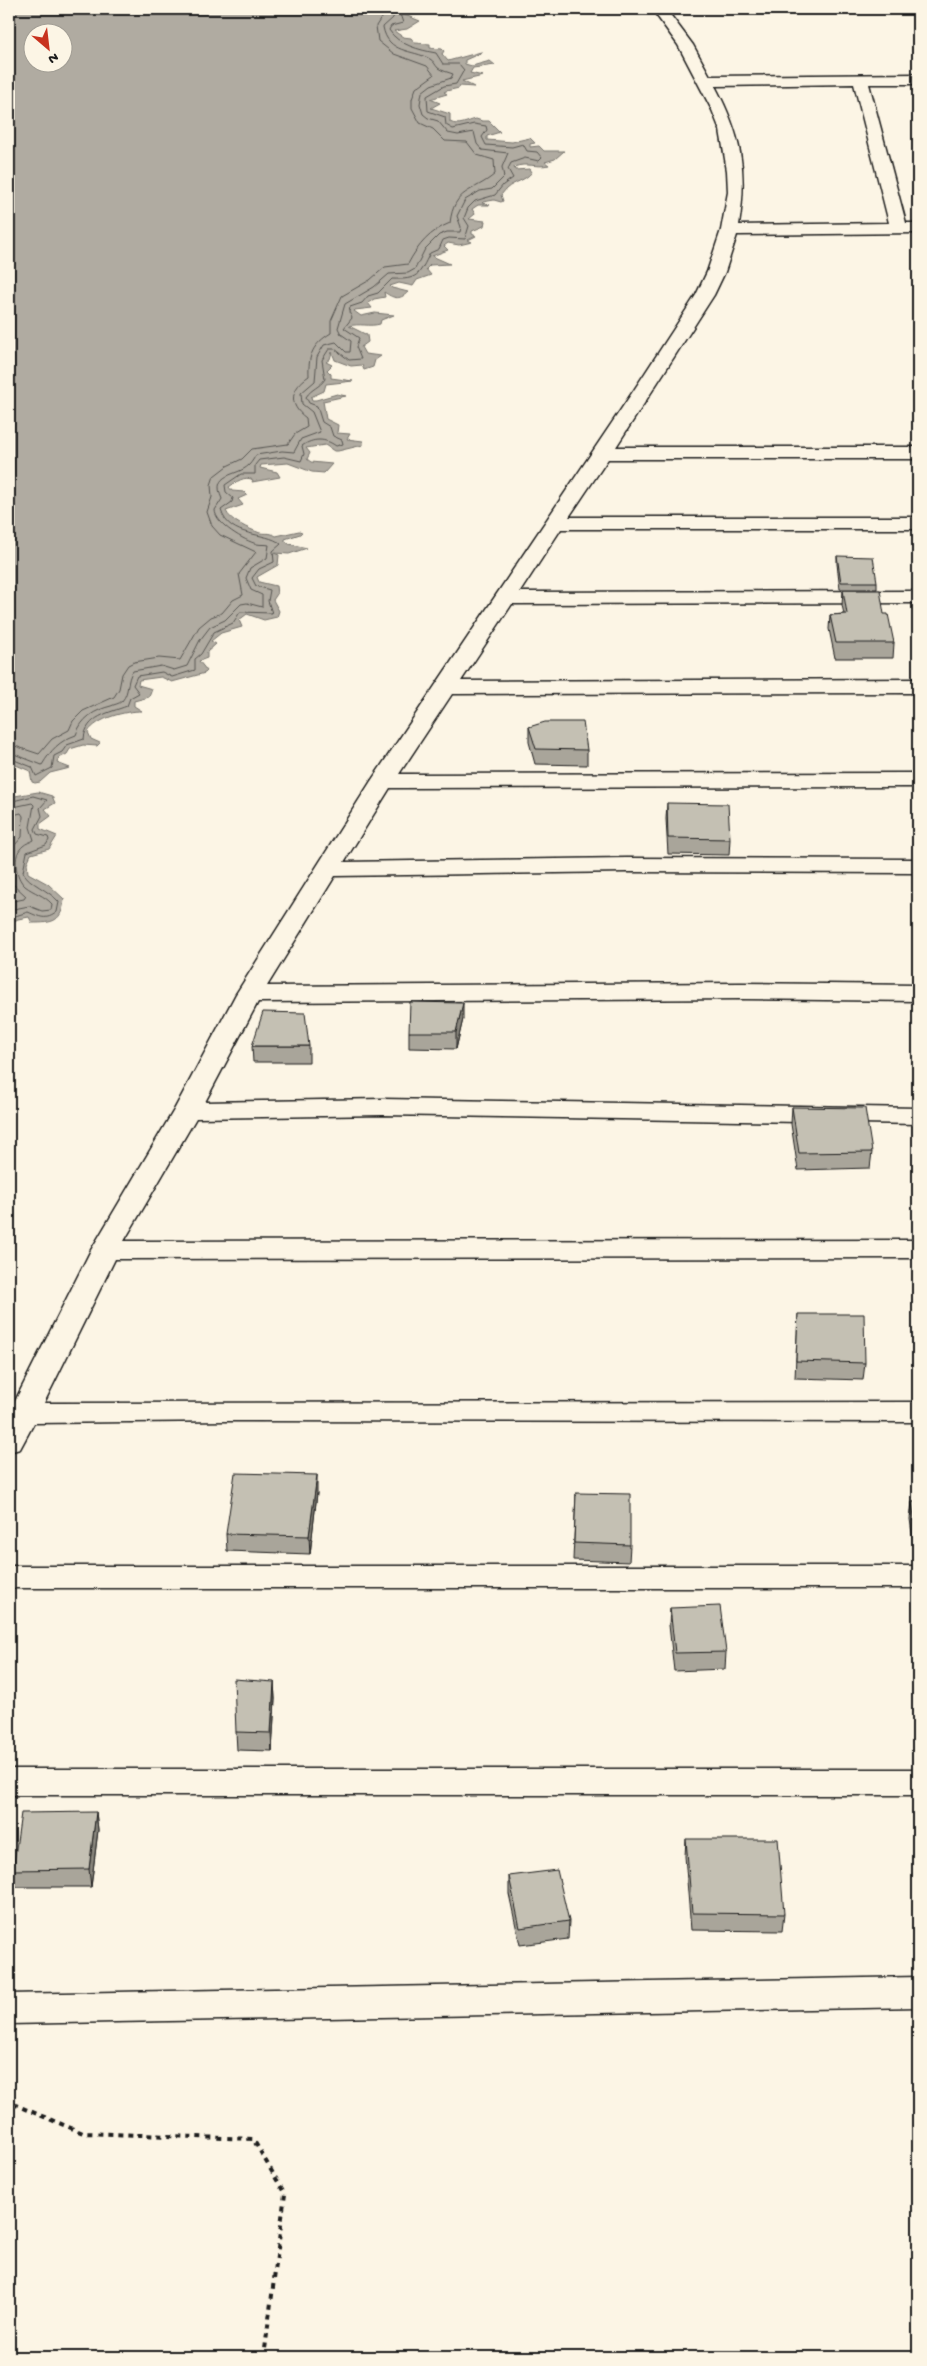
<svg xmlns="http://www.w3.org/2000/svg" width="927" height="2366" font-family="'Gochi Hand',sans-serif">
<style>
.water{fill:#b0aba1;stroke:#75726c;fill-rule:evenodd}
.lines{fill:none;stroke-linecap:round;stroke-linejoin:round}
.shore{stroke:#575551;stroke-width:1}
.minor-casing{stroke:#1c1c1c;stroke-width:3}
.path{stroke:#1c1c1c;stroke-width:4;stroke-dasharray:5 5;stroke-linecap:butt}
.minor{fill:#fcf5e5;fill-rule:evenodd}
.wall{fill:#a9a59a;stroke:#1c1c1c}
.shaded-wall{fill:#89867d;stroke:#1c1c1c}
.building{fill:#c4c0b3;stroke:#1c1c1c}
</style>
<rect width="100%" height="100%" fill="#fcf5e5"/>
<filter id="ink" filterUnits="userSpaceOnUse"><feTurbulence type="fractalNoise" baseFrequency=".02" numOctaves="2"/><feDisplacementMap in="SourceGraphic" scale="10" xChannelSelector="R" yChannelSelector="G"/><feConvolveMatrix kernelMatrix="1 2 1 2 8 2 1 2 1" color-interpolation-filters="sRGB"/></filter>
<g filter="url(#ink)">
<path class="water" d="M9,9H431L427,12L406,13L405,15L420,21L407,29L394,31L403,37L411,38L415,43L430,44V48L442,49L444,51L442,54L448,61L481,52H483L465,60V64L472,66L490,61L495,65L473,68L470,73L483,76L462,81L474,87L460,86L459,88L446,91L444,92L447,94L430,99L440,103L431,108L450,114V122C459,127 467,121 476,119L482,121H489L500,132L487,136V140L512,142L530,138L535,143L530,144V147L539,146L544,151H564L555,159L545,162L549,165C536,168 527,162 514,167L515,170L530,169L532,172C525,181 515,181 506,189C504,191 503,193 501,195L503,201L501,202L494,200L483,202L482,203L490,205H478L472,209L475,214L469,219L485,221L484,226L472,231V234L476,236L468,240L472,242L459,245L448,243L444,246L448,250L432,256L450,264L430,265L426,269L431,275L417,280L413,286L399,283L390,286L392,288L408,292C399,301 393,298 384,292L385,297L374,299L368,303L372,308L355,310L354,311L361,316L375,313L394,315L381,320L380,324C370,327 359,323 349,326L367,335L368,342L361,347L365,354L381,356L375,360L373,367L364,370L362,365L351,366L335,360L332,352L330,359L326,362L332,365L327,370L331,374V378L353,381L326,384L324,391L311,397L312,400H316L337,394L346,396L323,401L326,419L338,425L337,433L350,434L347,439L363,441V445L338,451H334L325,445L306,448L310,453L307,459L311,462L332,464L324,473L312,472L288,463L261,465L260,468L277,472L280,477L252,482L253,480C245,475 236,482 229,487L232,491L244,492L247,495L238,499L243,505L226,511C230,521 249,529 260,533C266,534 270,532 276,536L299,531L302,532L300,534L285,539V541L289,544L307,548L289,554L274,553L279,555L278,565L257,577L259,582L276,586L277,594L273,600L279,611L277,617L264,620L247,614L239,620L242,627L221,633L211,641L216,644L207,652V658L199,661L207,671L205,673L172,682L161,677L139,680L138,685L152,689L149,697L134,701V706L142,711C125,711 97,718 88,732L91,739L100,743L97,746L83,745L70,749L67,754L59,758L57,763L70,768L50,773L40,782L35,783L32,782L30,771L9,762ZM32,32H62V62H32Z
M38,792L52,796L55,803L45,809L51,816L40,824V829L57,836L49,849L31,854L27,863L28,873L48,884L64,899C62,922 53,923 32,923L29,917L18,919L10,923L14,928L9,933V797Z"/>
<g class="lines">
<path class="shore" d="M9,744L39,754L52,739L69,730L73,721L83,711L114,697L119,689L122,674L128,665L134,662L159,658L180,660L199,627L211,617L222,613L233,600L243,595L239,574L256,552L220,535L212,526L207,512L212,497L211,485L214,476L227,466L242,459L252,449L288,444L295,434L307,427L306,418C287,404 291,388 309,376C308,355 313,344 331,333V321L342,296L370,280L385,267L408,264C418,245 430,231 450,223C454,188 473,193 495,174L494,160L477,155L467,142L445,141L433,129L420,123L412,108V99L416,88L434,75L427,66L394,54L378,41L376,26L387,9
M9,752L42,765C51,750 59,741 76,735C81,718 95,710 111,706C115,704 119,704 122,701C130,692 126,680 133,671L161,666L174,670L187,666L200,640L210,627L225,620L241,604L247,603L262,607V595L251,590L246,578L250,568L267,558L269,545C265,544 261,545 257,544C245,541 215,524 215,510L222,499C210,472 237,477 249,465C252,462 254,458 256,455L282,451L294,452L301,439L320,432L312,412L302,404L301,393L315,381L317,357L324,345L336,342L346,352H350L351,341L341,334L338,328L345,304L374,287L389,274L408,273L415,269L425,249L439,235L447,232H460L461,227L457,216L465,200L480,191L492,189L504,177L502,167L508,153L482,150L477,144L474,132L458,135L448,133L438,121L428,118L423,114L420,104L422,92L431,85L451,78L453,74C448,72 442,71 438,68C435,65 434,61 430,59C412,49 388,54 383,27L393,18L395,9
M9,758L32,767L36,776L52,768L54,756L62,752L67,745L84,739C86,716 109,713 127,706L130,698L139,693L133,685L137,676L162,672L172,677L195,670V659L201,654L214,632L233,623L240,612L272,613L268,601L270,590L256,586L252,578L259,569L274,562L273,551L281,544C266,531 229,539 221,510L232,502L233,498L226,492L225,485L241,474H255V465L259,460L284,457L301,461L304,454L302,446C313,438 325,438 336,446L343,444L342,440L333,436L330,427L322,422L317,406L309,403L306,397C312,388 319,388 325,379L322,360L329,349H335L349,360L361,359L356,347L359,338L344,328L352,318L349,312L350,307L362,303L368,296L378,293L392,279C418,280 419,275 430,253L439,249L443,240L449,238L465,239L469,226L464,218L468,208L475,201L495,195L503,185L513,178L508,169L511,163L525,158L539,161L542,158L537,152L527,151L523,144L512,147L486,145L482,137L487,130L486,126L474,124L453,129L446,125L445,117L428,111L427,96L444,86L456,84L464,70L459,64H443L436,53C420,50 398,45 389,30L391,26L403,23L400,14L404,9
M9,802L33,796L47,800L40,808L42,816L35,829L37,834L48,837L49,840L46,845L27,852L23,872C29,884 49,890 59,902L57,912C46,921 40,917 28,912L9,918
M9,808L32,803L34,805L30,827L34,840C31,842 26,843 23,846C12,855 15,877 25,886C34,893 44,895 52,904L51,910L42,911L29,906L9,910
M9,816L21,813L23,816L22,837L14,846L9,863
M9,865L12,883L26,896L24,899L9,902"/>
<defs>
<path id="minor" d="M652,9H666L693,45L710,76L918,74V84H869L906,223H918V233L737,235L725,272L714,295L616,447H918V459H608L569,517H918V529H561L520,592L918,591V603L512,604L461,681L918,679V693L452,694L399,774L918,773V787L390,788L344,862L627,858L918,859V873L627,872L335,876L267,986L741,983L918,985V1001L741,999L258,1002L205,1102L383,1099L918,1108V1124L383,1115L196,1118L124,1241L918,1240V1258L115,1259L44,1403L918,1402V1422L228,1421L34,1423L20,1449L9,1452V1413L91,1250L174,1110L236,994L371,781L634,390L696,295L707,272L721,230L728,192L727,171L720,130L712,110L678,45ZM854,84L889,223L739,225C748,169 741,135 715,86Z
M9,1566H918V1588H9Z
M9,1769H918V1795H9Z
M918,1977V2007L9,2024V1994Z"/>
</defs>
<use href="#minor" class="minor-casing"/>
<path class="path" d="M9,2095L13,2104L83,2133L253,2139L285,2194L264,2357"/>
<use href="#minor" class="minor"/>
</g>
<path class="wall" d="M837,556L877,582V589H840L837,564Z
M843,590L884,614L894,643L893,658H835L829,629L830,615L844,614L842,605Z
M529,727L587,750V765L535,764L529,742Z
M667,803L730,839L729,855L668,854L666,819Z
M463,1019L456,1049L409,1048V1032Z
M252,1046H309V1062H253Z
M792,1107L872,1152L870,1168L798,1170L791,1124Z
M798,1314L865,1363L863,1380L795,1378Z
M317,1493L310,1554L227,1551L226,1534Z
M576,1493L630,1545L629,1562L573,1560Z
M912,1502H918V1562H916L910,1519Z
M670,1608L726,1652L725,1669L674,1671L669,1625Z
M274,1682L275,1699L272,1751L237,1750L236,1732Z
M96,1812L98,1830L91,1887H15L13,1870Z
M686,1839L784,1914L782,1931L691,1930L685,1856Z
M509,1876L569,1921L568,1939L520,1945L509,1894Z"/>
<path class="shaded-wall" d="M463,1003V1019L456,1049V1032Z
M317,1475V1493L310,1554L309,1536Z
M274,1682L275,1699L272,1751L271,1733Z
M96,1812L98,1830L91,1887L89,1869Z"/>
<path class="building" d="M837,556L873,557L877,582H841Z
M843,590H880L884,614H888L894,643H836L830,615L847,614Z
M545,722H583L587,750L536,749L529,727Z
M667,803L728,804L730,839L668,838Z
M410,1002L463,1003L456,1032H409Z
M263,1012L305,1013L309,1046H252Z
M792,1107L865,1108L872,1152L799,1153Z
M798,1314H864L865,1363L796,1361Z
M235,1473L317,1475L309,1536L226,1534Z
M576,1493L630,1494V1545L574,1543Z
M912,1502H918V1545Z
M720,1606L726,1652L675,1653L670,1608Z
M234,1679L274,1682L271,1733L236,1732Z
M96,1812L89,1869L13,1870L21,1813Z
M686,1839H778L784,1914L692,1913Z
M557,1870L569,1921L520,1928L509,1876Z"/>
</g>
<rect width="927" height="2366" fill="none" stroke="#fcf5e5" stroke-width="30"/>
<rect x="15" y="15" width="897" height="2336" fill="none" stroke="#1c1c1c" stroke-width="2" filter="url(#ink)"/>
<g transform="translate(48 48) rotate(152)"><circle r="24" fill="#fcf5e5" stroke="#a29e95"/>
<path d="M0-4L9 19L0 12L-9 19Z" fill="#c8321e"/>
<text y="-8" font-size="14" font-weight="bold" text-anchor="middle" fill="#1c1c1c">N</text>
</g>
</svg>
